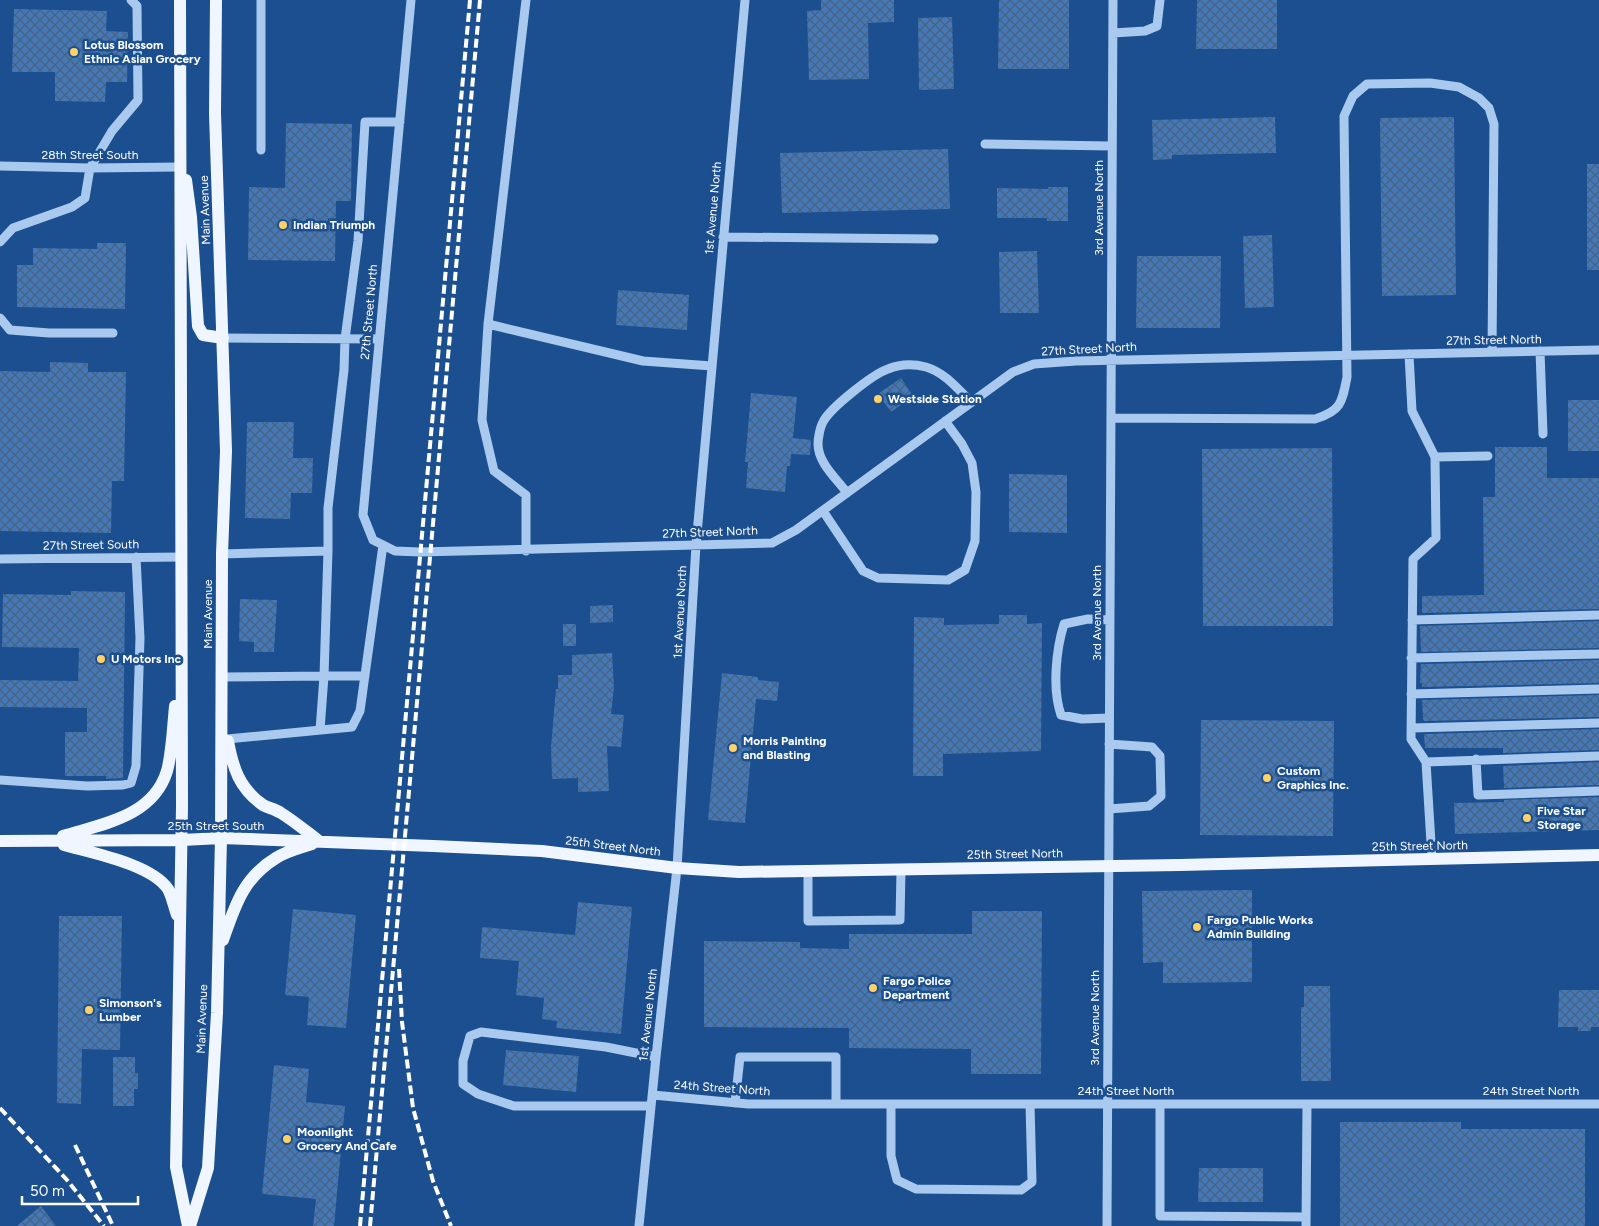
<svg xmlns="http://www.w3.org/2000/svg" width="1599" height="1226" font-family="Figtree,sans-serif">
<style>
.building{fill:url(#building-cross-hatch)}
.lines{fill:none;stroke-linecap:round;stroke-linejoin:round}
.minor{stroke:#a9c9ee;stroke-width:9}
.major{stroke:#f0f6ff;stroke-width:12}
.rail{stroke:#fff;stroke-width:4;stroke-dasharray:9 4;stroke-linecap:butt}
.poi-dot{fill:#ffd166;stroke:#1b4f8f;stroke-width:2}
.labels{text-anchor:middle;stroke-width:5;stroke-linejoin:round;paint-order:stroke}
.poi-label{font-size:12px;font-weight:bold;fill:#fff;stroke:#1b4f8f;text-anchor:start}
.street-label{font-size:12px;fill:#fff;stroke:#1b4f8f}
</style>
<defs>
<pattern id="building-cross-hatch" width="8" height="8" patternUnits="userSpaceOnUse" patternTransform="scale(1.25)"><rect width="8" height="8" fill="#4478b7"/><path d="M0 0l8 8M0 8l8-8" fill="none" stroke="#486282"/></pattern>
</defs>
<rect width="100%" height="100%" fill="#1b4f8f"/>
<path class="building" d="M821,0H894V22L868,23L869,79L809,80L807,11L821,10Z
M999,0H1069V69H998Z
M1197,0H1277V49H1196Z
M14,9L107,11L106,31L128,32L127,82H106L105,102L55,101V72H12Z
M952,17L954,89L919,90L918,18Z
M1275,117L1276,153L1172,155V159L1153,160L1152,120Z
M1454,117L1456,295L1382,296L1380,118Z
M286,123L352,124L351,201H336L335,261L248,260L249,187L285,188Z
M948,149L950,209L782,213L780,153Z
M1587,164H1599V270H1587Z
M1048,187H1068V221H1047V218H997V188L1048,189Z
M1272,235L1274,307L1245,308L1243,236Z
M97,243H126L125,309L17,307V265H33V248L97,249Z
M1037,251L1039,313H1000L999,252Z
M1137,256H1221L1220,328H1136Z
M618,290L689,295L687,330L616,325Z
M50,362L88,363V372H126L124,481H112L111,533L0,531V371L50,372Z
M901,378L913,396L891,412L878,394Z
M751,393L797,397L793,438L811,440L810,455L791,454L790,466H787L785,492L746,488L748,462H745Z
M1568,400H1599V451H1568Z
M247,422H294L293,458H313L312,493H291L290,519L245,518Z
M1495,447H1547V478H1599V609L1422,613V596L1484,595L1483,497H1495Z
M1332,448L1333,626H1203L1202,449Z
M1009,474L1067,475V533L1009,532Z
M71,591L125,592L123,778L106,779V776H65V732H87V708L0,707V680L78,681L79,648L2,647L3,594L71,595Z
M240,599L277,600L274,652H254V642L239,641Z
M613,605V622L590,623V606Z
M999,615H1027V624L1042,623L1041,751L943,754V776H913L914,617L944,618V625L999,624Z
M1599,621V648L1421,652L1420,626Z
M563,624H576V646H563Z
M612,653L614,687L611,714L624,715L621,747L607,746L609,791L578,792V778L552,779L551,747L556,689H558V675H572V655Z
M1599,660V683L1422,687V683H1420L1421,664Z
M722,673L758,677V680L779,682L777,701L756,699L745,823L708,820Z
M1599,695V717L1424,721L1423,719L1422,700Z
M1201,720L1334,721L1333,836L1200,835Z
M1599,729V750L1503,753V748H1425L1424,734Z
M1599,762V785L1504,788L1503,766Z
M1599,797V830L1455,834L1454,803L1504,802V800Z
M1252,890V982L1163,983V962L1143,963L1142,891Z
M578,902L632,907L621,1034L556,1028L557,1021L542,1019L544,998L516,995L519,961L480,958L482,927L575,935Z
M293,909L356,915L346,1028L307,1025L309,997L285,995Z
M972,911H1042L1041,1074H971V1049L849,1048V1028L704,1027V941L800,942V948L849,949V934H972Z
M59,916H122L120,1050L82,1049L81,1104L57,1103Z
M1304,986H1330L1331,1081H1301V1007H1304Z
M1559,990H1599V1027H1591V1031H1578V1027H1558Z
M506,1050L579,1056L576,1092L503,1085Z
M113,1057H135V1073H138V1089H134V1106H113Z
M274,1065L309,1069L306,1102L345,1106L334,1226H313L316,1199L262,1194Z
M1340,1122H1461V1129H1585V1226H1340Z
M1199,1168H1263V1202H1198Z
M41,1206L56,1226H17Z"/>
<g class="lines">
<path class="minor" d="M411,0L363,515L373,540L395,551L420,552L772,543L796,530L1013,372L1034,364L1076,361L1599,350
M1113,33L1145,31L1157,26L1160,0
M985,144L1112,146
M261,150V0
M0,166L90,168L179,167
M723,237L934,239
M0,242L13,228L72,207L85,198L90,168L112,131L138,100L137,6L131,0
M0,318L10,330L49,333H113
M488,324L643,361L712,366
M223,338L379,339
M1540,351L1543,434
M1409,354L1412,411L1435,457L1436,538L1413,559L1411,739L1426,762L1432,859
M1111,418L1315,419C1341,411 1342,403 1347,377L1344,116L1353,96L1367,84L1430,83L1459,87L1479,98L1489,108L1494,124L1492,352
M1435,457L1488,456
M847,493C837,479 818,463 818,444C818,439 820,427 823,422C830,408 873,374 888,369C900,364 914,364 926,367C944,372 958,389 971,402
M823,511L863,571L878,578L948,580L965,570L975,541L976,492L972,463L962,444L945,421
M526,551V495L494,471L482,420L488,324L526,0
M222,554L328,551V508L344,370L345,339L358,241L365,122H400
M0,559L182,557
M1412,620L1599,615
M1411,658L1599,654
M222,677L324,676L328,551
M1411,694L1599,689
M1109,718L1082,719L1061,715C1052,689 1056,650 1064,624L1088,619L1110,620
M1411,728L1599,723
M320,730L324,676H365
M227,739L352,727L360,711L383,545
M1476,759L1478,795L1599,791
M1426,762L1599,756
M0,780L87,786L123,785L131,783L136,766L140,638L136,557
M1109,809L1149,806L1161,796L1160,756L1152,747L1109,744
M808,871V921L900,920L901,870
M653,1095L748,1104H1599
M735,1103L740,1057H836V1104
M891,1104V1156L897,1180L916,1189L1021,1190L1032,1182L1030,1104
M1160,1104V1216L1306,1217
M651,1106H514L478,1094L463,1084V1061L470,1036L481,1032L606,1047L656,1057
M639,1226L656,1057L677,868L696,545L745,0
M1107,1226L1113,0
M1306,1226L1307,1104"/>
<path class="major" d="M180,0L182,806L176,1167L188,1226
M186,180L191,217L198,326L203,335L223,338
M228,741C233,768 239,788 263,805C268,808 275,809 281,813C294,821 307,832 319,841
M63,836C102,824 153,817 167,771C172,753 173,726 175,706
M0,841L182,840L221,838L433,846L542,851L677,868L739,872L1180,865L1599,855
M64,845C92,853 151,864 168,889C172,896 174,907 177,915
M223,940C235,906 243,878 276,858C287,851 300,848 312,844
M190,1226L208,1168L217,1013L221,838L222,554L226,451L215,113L216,0"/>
<path class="rail" d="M399,969L402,1022L413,1108L433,1181L451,1226
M0,1108L67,1180L104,1226
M75,1145L113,1226
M360,1226L470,0
M370,1226L480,0"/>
</g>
<g class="poi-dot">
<circle cx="74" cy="52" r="5"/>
<circle cx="283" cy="225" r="5"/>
<circle cx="878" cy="399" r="5"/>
<circle cx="101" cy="659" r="5"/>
<circle cx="733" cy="748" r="5"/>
<circle cx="1267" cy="778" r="5"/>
<circle cx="1527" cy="818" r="5"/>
<circle cx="1197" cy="927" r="5"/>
<circle cx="873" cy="988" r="5"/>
<circle cx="89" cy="1010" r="5"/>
<circle cx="287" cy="1139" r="5"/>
</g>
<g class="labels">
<g class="poi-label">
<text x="84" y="49">Lotus Blossom<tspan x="84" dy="14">Ethnic Asian Grocery</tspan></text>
<text x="293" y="229">Indian Triumph</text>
<text x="888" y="403">Westside Station</text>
<text x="111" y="663">U Motors Inc</text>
<text x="743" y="745">Morris Painting<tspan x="743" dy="14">and Blasting</tspan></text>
<text x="1277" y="775">Custom<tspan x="1277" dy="14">Graphics Inc.</tspan></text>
<text x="1537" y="815">Five Star<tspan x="1537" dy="14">Storage</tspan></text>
<text x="1207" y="924">Fargo Public Works<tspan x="1207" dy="14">Admin Building</tspan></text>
<text x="883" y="985">Fargo Police<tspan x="883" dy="14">Department</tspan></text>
<text x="99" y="1007">Simonson's<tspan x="99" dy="14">Lumber</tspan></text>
<text x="297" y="1136">Moonlight<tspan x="297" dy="14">Grocery And Cafe</tspan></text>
</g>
<g class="street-label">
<text x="90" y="159">28th Street South</text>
<text transform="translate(713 208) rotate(-85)" y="4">1st Avenue North</text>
<text transform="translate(1099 208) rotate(-90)" y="4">3rd Avenue North</text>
<text transform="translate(205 210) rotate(-92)" y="4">Main Avenue</text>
<text transform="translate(369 312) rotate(-85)" y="4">27th Street North</text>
<text transform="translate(1494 340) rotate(-1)" y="4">27th Street North</text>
<text transform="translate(1089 349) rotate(-3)" y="4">27th Street North</text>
<text transform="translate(710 532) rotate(-2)" y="4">27th Street North</text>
<text transform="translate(91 545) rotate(-1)" y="4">27th Street South</text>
<text transform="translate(680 612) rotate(-87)" y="4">1st Avenue North</text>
<text transform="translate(1097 613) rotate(-90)" y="4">3rd Avenue North</text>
<text transform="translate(208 614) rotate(-90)" y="4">Main Avenue</text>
<text x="216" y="830">25th Street South</text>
<text transform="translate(613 846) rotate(7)" y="4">25th Street North</text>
<text transform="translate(1420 846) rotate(-1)" y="4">25th Street North</text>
<text transform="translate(1015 854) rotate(-1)" y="4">25th Street North</text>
<text transform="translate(648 1015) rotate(-84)" y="4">1st Avenue North</text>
<text transform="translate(1095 1018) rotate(-90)" y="4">3rd Avenue North</text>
<text transform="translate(202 1019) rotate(-88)" y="4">Main Avenue</text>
<text transform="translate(722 1088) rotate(4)" y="4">24th Street North</text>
<text x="1126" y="1095">24th Street North</text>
<text x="1531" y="1095">24th Street North</text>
</g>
</g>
<path d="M22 1196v8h116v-8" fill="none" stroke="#ffffff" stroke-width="2.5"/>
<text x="30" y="1196" font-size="15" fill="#ffffff" stroke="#1b4f8f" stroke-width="4" paint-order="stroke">50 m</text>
</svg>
